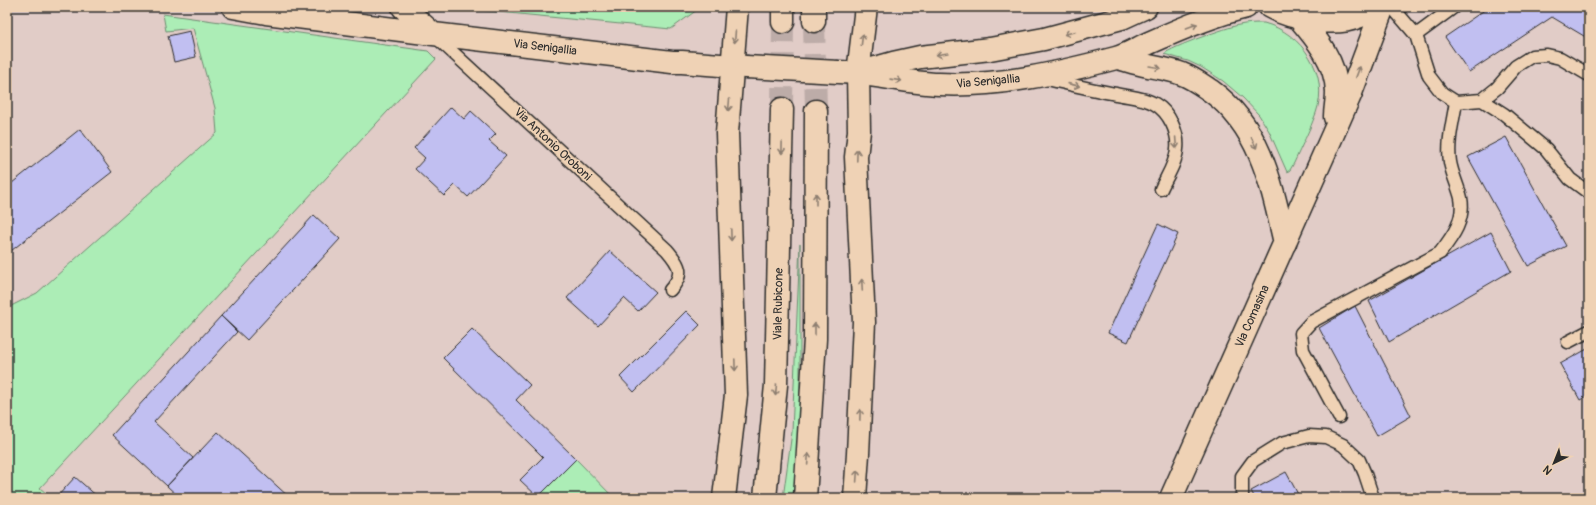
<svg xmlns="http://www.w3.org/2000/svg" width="1596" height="505" font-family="Pangolin,sans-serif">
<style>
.green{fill:#acedb6;stroke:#6c8c70}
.building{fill:#c1bff1;stroke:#2b2b2b}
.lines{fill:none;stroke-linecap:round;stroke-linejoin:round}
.highway-tunnel{stroke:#bdaca8;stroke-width:22;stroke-dasharray:22 11;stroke-linecap:butt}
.lane-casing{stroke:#2b2b2b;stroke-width:15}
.street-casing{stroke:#2b2b2b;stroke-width:25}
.secondary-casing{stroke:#2b2b2b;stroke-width:25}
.highway-casing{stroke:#2b2b2b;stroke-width:25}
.lane{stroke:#efd2b5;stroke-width:12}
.street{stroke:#efd2b5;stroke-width:22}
.secondary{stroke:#efd2b5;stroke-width:22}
.highway{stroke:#efd2b5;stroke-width:22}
.street-bridge-casing{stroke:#2b2b2b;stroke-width:25;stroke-linecap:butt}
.street-bridge{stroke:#efd2b5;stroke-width:22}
.oneway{stroke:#8d7e70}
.labels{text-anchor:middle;stroke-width:3;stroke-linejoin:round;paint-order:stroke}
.street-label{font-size:12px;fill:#2b2b2b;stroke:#efd2b5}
</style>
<rect width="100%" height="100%" fill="#e1ccc7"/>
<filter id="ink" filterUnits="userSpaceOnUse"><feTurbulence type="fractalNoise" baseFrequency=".025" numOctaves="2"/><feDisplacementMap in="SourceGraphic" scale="8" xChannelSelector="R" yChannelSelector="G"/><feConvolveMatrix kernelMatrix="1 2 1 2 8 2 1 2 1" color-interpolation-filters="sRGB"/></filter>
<g filter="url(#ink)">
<path class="green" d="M448,7H701L671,29Z
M163,14L428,51L436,59L40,488L52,498H7V308L37,293L217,133L215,108L193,28L166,31Z
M1264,23C1302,33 1330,74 1316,113C1310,130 1301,147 1294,163L1290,170L1287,172L1269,131L1259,115L1243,98L1223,81L1201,67L1188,61L1164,54C1171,47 1228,27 1239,25C1248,23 1256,23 1264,23Z
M800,244V432L794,498H783L792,432Z
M576,459L614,498H538V497Z"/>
<path class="building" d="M1489,7H1589V39L1552,17L1469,72L1445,37Z
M190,31L196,57L174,62L168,36Z
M451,107L464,119L471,111L496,134L489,141L506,156L468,197L455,185L444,196L415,169L425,158L414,148Z
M80,129L112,172L7,254V187Z
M1506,137L1566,246L1528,266L1468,157Z
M314,215L340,239L247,340L221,316Z
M1158,224L1178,234L1128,342L1108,333Z
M1491,232L1511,271L1389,342L1369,301Z
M610,251L656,292L638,311L624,298L598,326L567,298Z
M1355,306L1411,416L1377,436L1319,328Z
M686,311L700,325L634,392L620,377Z
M221,316L237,332L154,422L193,458L167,486L112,435Z
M472,329L530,385L516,400L576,459L538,497L520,480L543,457L443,358Z
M1589,348V395L1580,400L1560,364Z
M218,432L290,498H180L167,486Z
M1286,472L1300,498H1255L1251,491Z
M75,477L99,498H56Z"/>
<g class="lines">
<path class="highway-tunnel" d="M814,21L816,111
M782,109L783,22"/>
<defs>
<path id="lane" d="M1392,7L1416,35L1429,76L1442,93L1456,102L1482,100L1497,88L1516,66L1532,56L1547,55L1560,58L1589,75
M1416,35L1454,7
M435,36L667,250C680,265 685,274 670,290
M1047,79C1070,84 1093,90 1116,94C1129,97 1143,97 1155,104C1169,112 1179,133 1177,149C1176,163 1167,176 1161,189
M1482,100L1504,114L1546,149L1570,179L1589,193
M1568,342L1589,331
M1339,417L1303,350L1301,333L1311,322L1440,253C1453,236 1465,220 1461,198C1458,186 1452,174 1450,162C1447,142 1453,121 1456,102
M1242,498V476L1253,461L1282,443L1309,436L1326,437L1343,445L1359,460L1365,474L1373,498"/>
<path id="street" d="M233,7L266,13L425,33L672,62H682L746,67
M403,7L433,34
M1118,58C1126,60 1135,63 1144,65C1157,68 1170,69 1182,74C1193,78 1202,85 1211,91C1261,127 1272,187 1285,243
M839,72C873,73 905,83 939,84C998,87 1059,73 1116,58C1127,55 1138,48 1149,43C1180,29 1213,15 1246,7
M861,72L893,63L920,57L990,49L1044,39L1122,18L1146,7"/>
<path id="secondary" d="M1270,7C1291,19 1335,27 1358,17C1363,14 1369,10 1374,7
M1298,17C1317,39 1336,62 1337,92C1337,101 1335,109 1335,117
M1171,498L1333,134L1351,93L1383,7"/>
<path id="highway" d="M783,7V22
M814,7V21
M724,498L736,395L727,133L737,7
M765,498L776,385L782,109
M805,498L815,339L816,111
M855,498L858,454L864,322L856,157L859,131L858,73L866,7"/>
</defs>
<use href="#lane" class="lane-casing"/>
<use href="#street" class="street-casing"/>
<use href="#secondary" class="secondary-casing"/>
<use href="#highway" class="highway-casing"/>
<use href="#lane" class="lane"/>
<use href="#street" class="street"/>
<use href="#secondary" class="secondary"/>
<use href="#highway" class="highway"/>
<defs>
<path id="street-bridge" d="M746,67L838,72"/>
</defs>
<use href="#street-bridge" class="street-bridge-casing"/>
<use href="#street-bridge" class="street-bridge"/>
</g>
<defs><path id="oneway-shaft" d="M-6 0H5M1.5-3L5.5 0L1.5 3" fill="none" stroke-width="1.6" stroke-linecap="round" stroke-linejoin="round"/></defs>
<g class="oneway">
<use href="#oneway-shaft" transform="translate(1192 26) rotate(-20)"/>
<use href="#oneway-shaft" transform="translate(1070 33) rotate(165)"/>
<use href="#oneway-shaft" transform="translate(735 37) rotate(94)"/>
<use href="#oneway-shaft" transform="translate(862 40) rotate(-83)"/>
<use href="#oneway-shaft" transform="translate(942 54) rotate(171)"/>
<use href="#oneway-shaft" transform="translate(1155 67) rotate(9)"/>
<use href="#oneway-shaft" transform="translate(1358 72) rotate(-69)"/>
<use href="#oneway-shaft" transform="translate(896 80) rotate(8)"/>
<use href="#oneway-shaft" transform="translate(1074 85) rotate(13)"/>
<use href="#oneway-shaft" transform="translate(729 105) rotate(95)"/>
<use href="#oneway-shaft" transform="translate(1176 143) rotate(86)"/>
<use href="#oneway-shaft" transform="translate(1254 143) rotate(64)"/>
<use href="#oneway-shaft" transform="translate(782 148) rotate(91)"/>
<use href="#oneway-shaft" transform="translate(857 155) rotate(-88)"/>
<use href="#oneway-shaft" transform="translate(816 199) rotate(-90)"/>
<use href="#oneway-shaft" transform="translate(731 235) rotate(88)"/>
<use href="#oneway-shaft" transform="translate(862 285) rotate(-93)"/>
<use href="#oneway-shaft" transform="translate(815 329) rotate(-90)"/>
<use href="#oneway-shaft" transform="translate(735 365) rotate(88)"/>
<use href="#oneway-shaft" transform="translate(776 390) rotate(95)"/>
<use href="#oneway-shaft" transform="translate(860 415) rotate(-88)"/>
<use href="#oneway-shaft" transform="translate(808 459) rotate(-86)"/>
<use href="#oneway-shaft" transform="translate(857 476) rotate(-86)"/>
</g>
</g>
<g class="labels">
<g class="street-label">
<text transform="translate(545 47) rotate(7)" y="4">Via Senigallia</text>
<text transform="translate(988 81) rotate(-5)" y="4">Via Senigallia</text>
<text transform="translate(553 144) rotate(43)" y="4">Via Antonio Oroboni</text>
<text transform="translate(778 304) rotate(-89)" y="4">Viale Rubicone</text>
<text transform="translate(1252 316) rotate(-66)" y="4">Via Comasina</text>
</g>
</g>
<rect width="1596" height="505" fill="none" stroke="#efd2b5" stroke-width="24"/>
<rect x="12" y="12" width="1572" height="481" fill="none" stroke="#2b2b2b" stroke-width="1.5" filter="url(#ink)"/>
<g transform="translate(1554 463) rotate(223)" stroke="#efd2b5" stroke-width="3" paint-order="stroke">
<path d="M0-3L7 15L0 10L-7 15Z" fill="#2b2b2b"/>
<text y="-6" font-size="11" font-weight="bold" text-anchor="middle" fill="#2b2b2b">N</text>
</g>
</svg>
